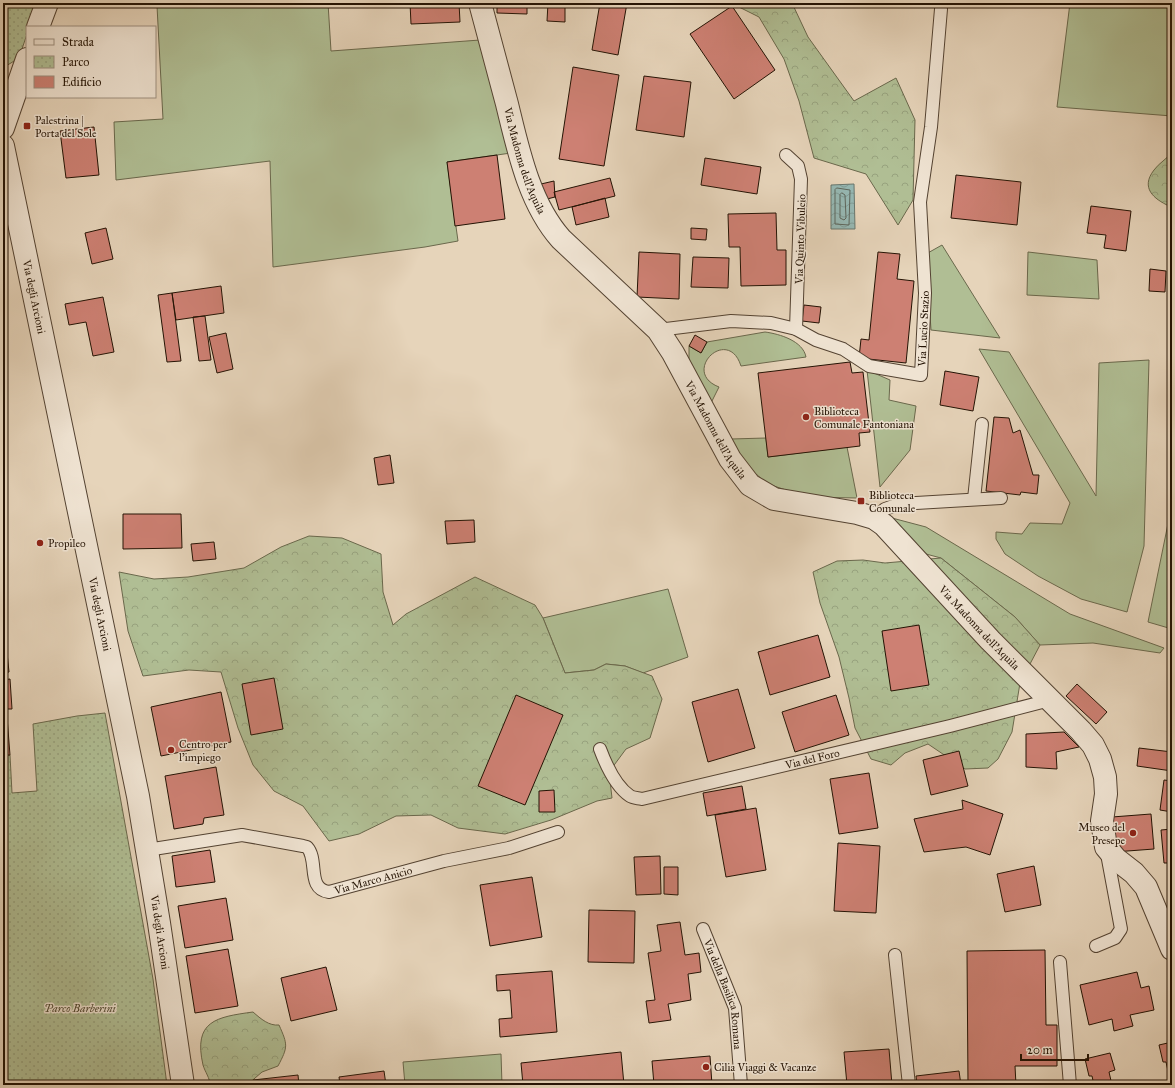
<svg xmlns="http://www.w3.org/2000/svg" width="1175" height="1088" font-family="'IM FELL Great Primer',serif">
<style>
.green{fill:#b0be94;stroke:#6a684c}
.forest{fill:url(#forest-crowns);stroke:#6a684c}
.park{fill:url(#park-dots);stroke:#6a684c}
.water{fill:url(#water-waves);stroke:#68766d}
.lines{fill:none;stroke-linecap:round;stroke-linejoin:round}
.shore{stroke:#5d665c;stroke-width:1}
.building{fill:#cd8073;stroke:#241304}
.service-casing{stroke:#544332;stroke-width:14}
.minor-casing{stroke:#544332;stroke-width:24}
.tertiary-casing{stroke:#544332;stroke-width:24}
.service{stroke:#efe3d2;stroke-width:12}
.minor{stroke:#efe3d2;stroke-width:22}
.tertiary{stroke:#efe3d2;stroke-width:22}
.poi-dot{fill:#8f2418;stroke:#efe3d2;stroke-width:1.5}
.labels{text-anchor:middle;stroke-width:3;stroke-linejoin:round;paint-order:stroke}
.poi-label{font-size:11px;fill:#241304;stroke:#efe3d2;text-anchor:start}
.street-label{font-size:11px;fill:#241304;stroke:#efe3d2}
.park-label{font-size:11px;font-style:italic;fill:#4e462f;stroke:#efe3d2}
</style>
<defs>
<pattern id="forest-crowns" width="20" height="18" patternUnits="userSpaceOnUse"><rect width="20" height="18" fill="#b0be94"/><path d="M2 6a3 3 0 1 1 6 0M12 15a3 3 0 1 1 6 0" fill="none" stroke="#97a27e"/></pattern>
<pattern id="park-dots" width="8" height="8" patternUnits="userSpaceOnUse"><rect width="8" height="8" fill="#b0be94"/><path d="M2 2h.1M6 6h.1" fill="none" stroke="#97a27e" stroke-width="1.8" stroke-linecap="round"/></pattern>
<pattern id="water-waves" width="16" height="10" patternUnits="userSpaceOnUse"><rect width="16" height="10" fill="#96b8b3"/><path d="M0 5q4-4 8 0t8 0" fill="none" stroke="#819d98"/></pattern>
</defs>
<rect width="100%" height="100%" fill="#e6d4ba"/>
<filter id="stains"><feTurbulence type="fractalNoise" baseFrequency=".005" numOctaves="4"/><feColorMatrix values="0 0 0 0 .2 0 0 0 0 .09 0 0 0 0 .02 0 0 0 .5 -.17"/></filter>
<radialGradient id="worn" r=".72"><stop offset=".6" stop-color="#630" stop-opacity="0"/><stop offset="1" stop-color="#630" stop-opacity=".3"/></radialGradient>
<path class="green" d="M208,3H328L331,51L480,40L511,153L447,162L458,241L425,247L273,267L270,161L116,180L114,122L163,119L157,6Z
M1070,3H1172V116L1057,107Z
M942,245L1000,338L931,330L926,254Z
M1028,252L1097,260L1099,299L1027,295Z
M765,332C780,334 803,341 806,357L741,366C728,325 680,372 719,387L711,403L689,364V346L701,353L707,342Z
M979,349L1009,352L1096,496L1099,363L1149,360L1144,546L1127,612L1081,599L1038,576L1005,554L996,539V532L1022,534L1030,523L1062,524L1070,503Z
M867,370L890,380L889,400L916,406L910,450L880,487Z
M766,438L768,457L847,447L857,498L807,497L768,484L744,464L731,439Z
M1172,504V629L1148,622Z
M892,518L926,527L1070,614L1164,648L1160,653L1093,643L1040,645L1015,617L941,558L926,554Z
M668,589L688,657L643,673L625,666L606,664L594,670L565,673L543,618Z
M501,1054L502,1085H405L403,1062Z"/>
<path class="forest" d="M731,3H792L808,37L854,101L896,78L915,120L913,200L898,225L866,174L814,158L799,101L784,59L759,17Z
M1172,152V206H1169C1154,199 1140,188 1154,170C1159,163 1167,159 1172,152Z
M309,536L342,538L381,554L383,592L393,625L406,614L475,577L535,605L543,618L565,673L594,670L606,664L625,666L652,676L662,699L650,738L626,749L609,772L612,798L597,801L551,820L505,834L458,828L431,815L396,816L359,834L329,841L303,806L274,791L253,765L238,728L221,672L189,670L143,676L128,631L119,572L154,579L188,577L244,568L281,547Z
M941,558L1015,617L1040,645L1020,683L1012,732L998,759L988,768L965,769L928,744L905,753L891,765L871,759L855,728L849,698L839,657L820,603L813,572L837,561L863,560L885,563Z
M253,1012C261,1019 269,1026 279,1025C288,1045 288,1047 278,1066L262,1072L247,1085H210C210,1078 205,1072 203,1065C193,1021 216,1017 253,1012Z"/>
<path class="park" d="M3,3H37L29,27H27V34L19,58L6,66H3Z
M105,713L153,979L167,1085H3V755H10L12,793L37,791L33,724L77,716Z"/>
<path class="water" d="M854,184L855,229H831V185Z"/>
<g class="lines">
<path class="shore" d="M837,188L850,190L849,225L835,224V190Z
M842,193L845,195L846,218L844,220L840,218V195Z"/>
</g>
<path class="building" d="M410,3H459L460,22L411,24Z
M497,3H527V14L497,13Z
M548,3H565V22L547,21Z
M600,3H627L618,55L592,50Z
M732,6L775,70L734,99L690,34Z
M573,67L619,75L604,166L559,159Z
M644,76L691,82L684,137L636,130Z
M94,127L99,175L66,178L60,131Z
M497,155L505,219L455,226L447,162Z
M705,158L761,167L757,194L701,185Z
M956,175L1021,182L1017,225L951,218Z
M610,178L615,196L559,210L554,192Z
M554,181L555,197L547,199L541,184Z
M605,198L609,217L576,225L572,207Z
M1091,206L1131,211L1126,251L1104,248L1106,235L1087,233Z
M776,213L777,250H786V285L741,286L740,247H729L728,214Z
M106,228L113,259L92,264L85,233Z
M691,228L707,229L706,240L691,239Z
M639,252L680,254L679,299L637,297Z
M878,252L900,254L897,279L914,281L906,363L859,358L861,339L869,340Z
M693,257L729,258L728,288L691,287Z
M1150,269L1166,271L1165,292L1149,291Z
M221,286L224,313L176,320L172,293Z
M172,293L181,361L167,362L158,295Z
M103,297L114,352L93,356L86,322L69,325L65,304Z
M804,305L821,307L819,323L802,321Z
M205,316L211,360L199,361L193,317Z
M226,333L233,369L217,373L209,337Z
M695,335L707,342L701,353L689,346Z
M850,362L852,373L863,372L870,432L859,433L860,446L768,457L758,373Z
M945,371L979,377L973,411L940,405Z
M994,417L1009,418L1013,433L1020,430L1033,475H1039L1037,494L1021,492L1020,495L986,491Z
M390,455L394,483L378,485L374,458Z
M123,514H181L182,548L123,549Z
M474,520L475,542L447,544L445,521Z
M214,542L216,559L193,561L191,544Z
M919,625L929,685L891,691L882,631Z
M3,633H5L9,672L3,673Z
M818,635L830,677L770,695L758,652Z
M274,678L283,729L251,735L242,684Z
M10,679L12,709H3V680Z
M1077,684L1107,712L1096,724L1066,696Z
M738,689L755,748L708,762L692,702Z
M221,692L231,742L161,756L151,707Z
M516,695L563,715L525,805L478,786Z
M836,695L849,735L795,752L782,712Z
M7,717L10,755H3V718Z
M1064,732L1079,747L1056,752L1057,769L1026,767V734Z
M1139,748L1172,752V771L1137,766Z
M959,751L968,786L931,795L923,760Z
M216,767L224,815L204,818L203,824L174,829L165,776Z
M869,773L878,828L839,834L830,779Z
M1164,780L1172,781V812L1160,810Z
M742,786L746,809L707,816L703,793Z
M554,790L555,812H539V791Z
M962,800L1003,814L990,855L966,847L924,852L914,819L963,809Z
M756,808L766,870L726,877L715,815Z
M1151,814L1154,849L1114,852L1112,817Z
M1172,829V863H1164L1161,830Z
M838,843L880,846L876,913L834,911Z
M210,850L215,882L176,887L172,856Z
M660,856L661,894L636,895L634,857Z
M1034,866L1041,905L1005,912L997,874Z
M664,867H678V895L664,894Z
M532,877L542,937L490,946L480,885Z
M226,898L233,940L185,948L178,906Z
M589,910L635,911L634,963L588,962Z
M680,922L685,955L699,953L701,972L688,974L691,1000L668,1004L671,1020L649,1023L646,1001L655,1000L648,953L661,951L657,925Z
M228,949L238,1006L195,1013L186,956Z
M1045,950L1046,1025H1057V1066H1015L1016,1085H968L967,951Z
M326,967L337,1010L291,1021L281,978Z
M552,971L557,1032L500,1037L499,1019L512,1018L510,990L497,991L496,975Z
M1137,972L1141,988L1149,986L1154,1010L1130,1015L1133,1026L1114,1031L1112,1019L1089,1025L1080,985Z
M1172,1042V1085H1171L1166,1062H1163L1159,1045Z
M889,1049L892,1085H847L844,1052Z
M621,1052L624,1085H523L521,1063Z
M1110,1053L1115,1070L1109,1072L1112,1085H1094L1092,1076H1089L1085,1059Z
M710,1056L712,1085H654L652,1061Z
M384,1071L386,1085H340L339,1077Z
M959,1071L961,1085H917L916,1076Z
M298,1075L299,1085H254L253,1080Z"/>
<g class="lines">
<defs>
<g id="service">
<path d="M786,155L798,166L801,179L796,329"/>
<path id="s1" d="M658,330L731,321L771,323L796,329L816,340L843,349L869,366L921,375L925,293L920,202L931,127L941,9"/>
<path d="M974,499L982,424"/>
<path d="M874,518L885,509L899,504L1001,498"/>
<path id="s2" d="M600,749C606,765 615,786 630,796C633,798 638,798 642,799L950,726L1050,700"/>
<path id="s3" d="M147,850L242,835L303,846L307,847C319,860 306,889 329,892L444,861L509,848L558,832"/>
<path id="s4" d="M703,929L735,1008L741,1085"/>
<path d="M1096,946L1115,938L1121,929L1107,854"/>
<path d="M895,955L909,1085"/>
<path d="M1060,962L1070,1085"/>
</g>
<g id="minor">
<path id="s5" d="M480,3C489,37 498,70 507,104C518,149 529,203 561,239L658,330L673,353L730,459L750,485L774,499L857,513L874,518L884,525L990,640L1081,731L1093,745L1100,759L1105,777L1106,794L1102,821L1106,847L1116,859L1134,873L1146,887L1172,949"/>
</g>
<g id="tertiary">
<path d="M38,27L47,3"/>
<path d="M3,128L27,59"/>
<path id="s6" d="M3,146L138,796L159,923L183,1085"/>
</g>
</defs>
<use href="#service" class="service-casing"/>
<use href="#minor" class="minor-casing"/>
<use href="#tertiary" class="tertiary-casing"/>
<use href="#service" class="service"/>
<use href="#minor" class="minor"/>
<use href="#tertiary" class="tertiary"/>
</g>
<g class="poi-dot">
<rect x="23" y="122" width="8" height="8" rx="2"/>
<circle cx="806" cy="417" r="4"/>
<rect x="857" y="497" width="8" height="8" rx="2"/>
<circle cx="40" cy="543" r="4"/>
<circle cx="171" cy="750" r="4"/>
<circle cx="1133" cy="833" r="4"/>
<circle cx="706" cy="1067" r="4"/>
</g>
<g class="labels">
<g class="poi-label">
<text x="35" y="124">Palestrina |<tspan x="35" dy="13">Porta del Sole</tspan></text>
<text x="814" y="415">Biblioteca<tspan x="814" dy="13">Comunale Fantoniana</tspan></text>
<text x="869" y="499">Biblioteca<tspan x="869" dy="13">Comunale</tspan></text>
<text x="48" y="547">Propileo</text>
<text x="179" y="748">Centro per<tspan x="179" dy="13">l'impiego</tspan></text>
<text x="1125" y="831" text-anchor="end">Museo del<tspan x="1125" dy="13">Presepe</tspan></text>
<text x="714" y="1071">Cilia Viaggi &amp; Vacanze</text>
</g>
<g class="street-label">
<text dy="4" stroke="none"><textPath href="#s5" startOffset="164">Via Madonna dell'Aquila</textPath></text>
<text transform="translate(800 239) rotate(-88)" y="4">Via Quinto Vibuleio</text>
<text dy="4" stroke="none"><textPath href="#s6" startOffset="154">Via degli Arcioni</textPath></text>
<text dy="4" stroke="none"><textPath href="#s1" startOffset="321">Via Lucio Stazio</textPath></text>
<text dy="4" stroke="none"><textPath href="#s5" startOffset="500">Via Madonna dell'Aquila</textPath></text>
<text dy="4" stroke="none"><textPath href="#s6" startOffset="478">Via degli Arcioni</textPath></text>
<text dy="4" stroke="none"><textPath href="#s5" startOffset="847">Via Madonna dell'Aquila</textPath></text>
<text dy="4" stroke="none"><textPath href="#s2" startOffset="244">Via del Foro</textPath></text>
<text dy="4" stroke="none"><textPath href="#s3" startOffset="262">Via Marco Anicio</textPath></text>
<text dy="4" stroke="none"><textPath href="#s6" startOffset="802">Via degli Arcioni</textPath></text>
<text dy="4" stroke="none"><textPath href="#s4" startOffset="69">Via della Basilica Romana</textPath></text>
</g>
<g class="park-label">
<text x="80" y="1012">Parco Barberini</text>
</g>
</g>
<rect width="1175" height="1088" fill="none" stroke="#e6d4ba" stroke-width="16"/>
<rect x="4" y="4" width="1167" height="1080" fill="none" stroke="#241304" stroke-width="2"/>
<rect x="8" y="8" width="1159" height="1072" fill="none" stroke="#241304"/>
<rect x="26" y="26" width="130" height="72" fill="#efe3d2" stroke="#9e9080"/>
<rect x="34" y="39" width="20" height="6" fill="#efe3d2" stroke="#9e9080"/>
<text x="62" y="46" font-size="12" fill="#241304">Strada</text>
<rect x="34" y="56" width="20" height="12" fill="url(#park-dots)" stroke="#9e9080"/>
<text x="62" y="66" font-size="12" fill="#241304">Parco</text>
<rect x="34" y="76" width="20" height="12" fill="#cd8073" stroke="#9e9080"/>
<text x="62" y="86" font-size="12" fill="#241304">Edificio</text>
<path d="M1021 1054v6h67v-6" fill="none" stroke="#241304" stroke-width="2"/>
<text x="1027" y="1054" font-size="12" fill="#241304" stroke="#efe3d2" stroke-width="3" paint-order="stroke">20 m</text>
<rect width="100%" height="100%" filter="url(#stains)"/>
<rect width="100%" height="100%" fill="url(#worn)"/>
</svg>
